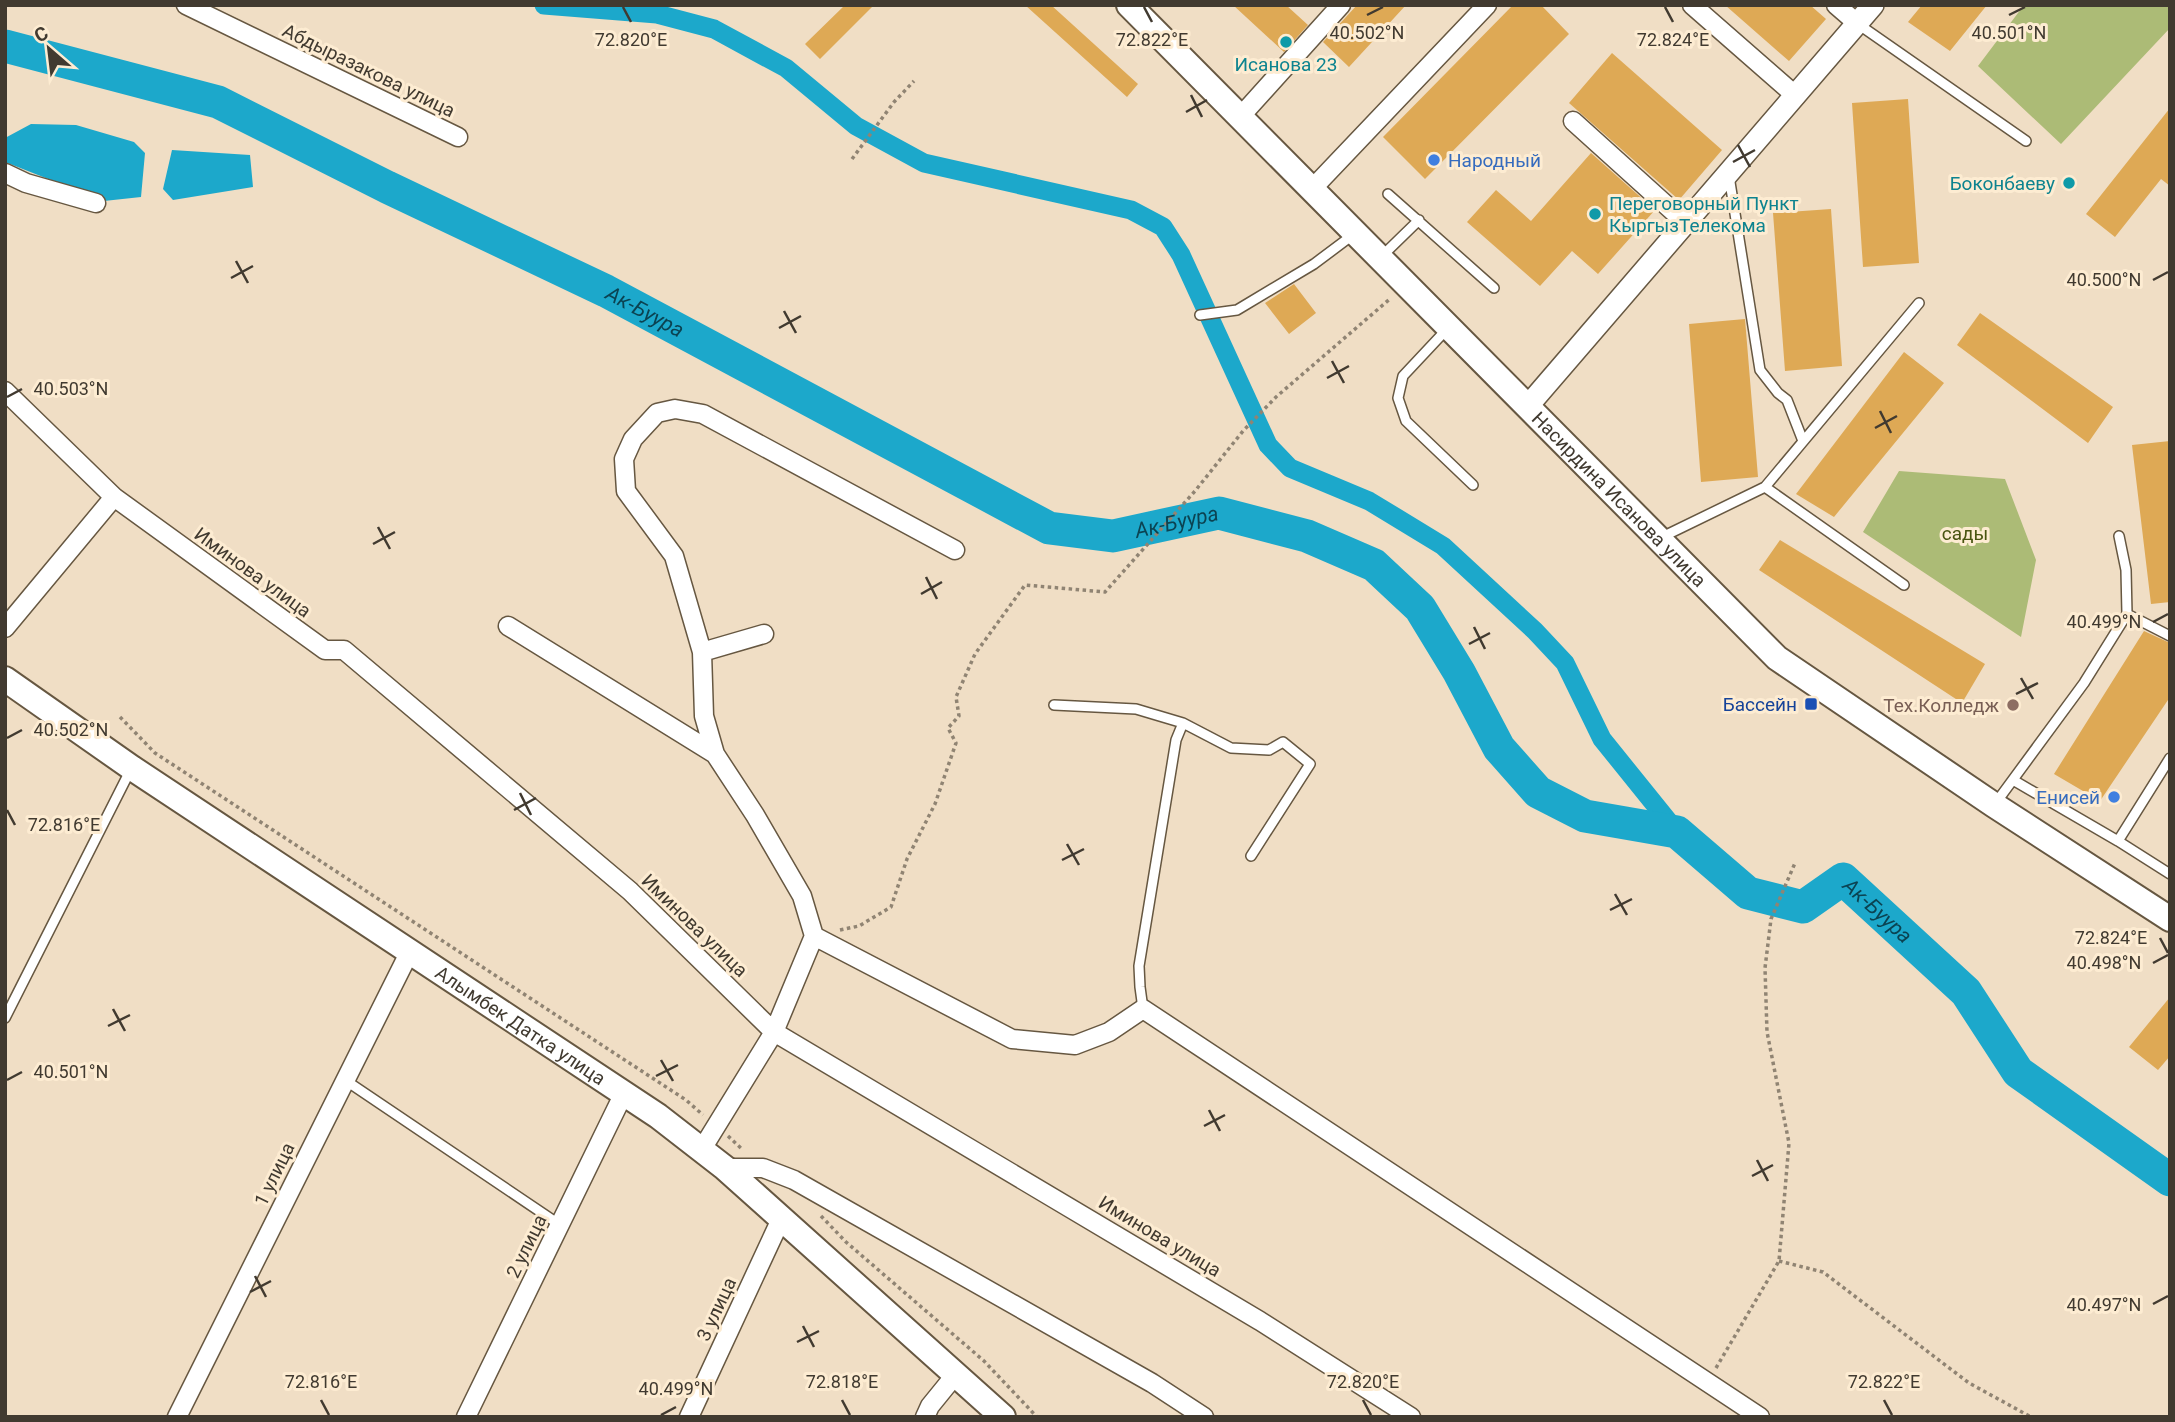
<svg xmlns="http://www.w3.org/2000/svg" width="2175" height="1422" font-family="Roboto,sans-serif">
<style>
.green{fill:#acbb76}
.water{fill:#1ca8cb}
.lines{fill:none;stroke-linecap:round;stroke-linejoin:round}
.canal{stroke:#1ca8cb;stroke-width:19}
.river{stroke:#1ca8cb;stroke-width:33}
.building{fill:#dea955}
.service-casing{stroke:#665741;stroke-width:12}
.minor-casing{stroke:#665741;stroke-width:21}
.tertiary-casing{stroke:#665741;stroke-width:24}
.secondary-casing{stroke:#665741;stroke-width:28}
.path{stroke:#908473;stroke-width:3.5;stroke-dasharray:3.5 3.5;stroke-linecap:butt}
.service{stroke:#fff;stroke-width:9}
.minor{stroke:#fff;stroke-width:18}
.tertiary{stroke:#fff;stroke-width:21}
.secondary{stroke:#fff;stroke-width:24}
.ticks{fill:none;stroke:#413a30;stroke-width:2.5}
.culture-dot{fill:#0f9aa8;stroke:#fdecd2;stroke-width:2.5}
.shop-dot{fill:#3f7fe0;stroke:#fdecd2;stroke-width:2.5}
.transit-dot{fill:#1a4fb4;stroke:#fdecd2;stroke-width:2.5}
.education-dot{fill:#8d6e63;stroke:#fdecd2;stroke-width:2.5}
.labels{text-anchor:middle;stroke-width:6;stroke-linejoin:round;paint-order:stroke}
.culture-label{font-size:19px;fill:#0d838f;stroke:#fdecd2}
.street-label{font-size:19px;fill:#413a30;stroke:#fdecd2}
.shop-label{font-size:19px;fill:#366cbe;stroke:#fdecd2;text-anchor:start}
.park-label{font-size:19px;fill:#495410;stroke:#fdecd2}
.transit-label{font-size:19px;fill:#164399;stroke:#fdecd2;text-anchor:end}
.education-label{font-size:19px;fill:#785e54;stroke:#fdecd2;text-anchor:end}
.water-label{font-size:21px;font-style:italic;fill:#0b4352;stroke:#fdecd2}
.ticks-label{font-size:18px;text-anchor:middle;fill:#413a30;stroke:#fdecd2;stroke-width:6;stroke-linejoin:round;paint-order:stroke}
</style>
<rect width="100%" height="100%" fill="#f0dec5"/>
<path class="green" d="M2024,5H2170V28L2061,144L1978,66Z
M1899,471L2005,479L2036,560L2021,637L1863,532Z"/>
<path class="water" d="M31,124L76,125L134,142L145,153L141,197L104,201L5,162V138Z
M172,150L250,155L253,187L173,200L163,189Z"/>
<g class="lines">
<path class="canal" d="M544,5L657,14L714,29L786,68L856,126L924,163L1131,210L1163,227L1181,255L1268,445L1290,468L1369,501L1443,546L1535,631L1565,663L1602,739L1677,832"/>
<path class="river" id="s1" d="M5,46L218,102L387,187L606,291L1049,528L1113,536L1219,513L1307,536L1374,565L1420,608L1459,672L1499,748L1538,792L1585,816L1677,832L1748,893L1803,907L1843,879L1966,992L2018,1072L2170,1180"/>
</g>
<path class="building" d="M845,5H874L820,59L805,44Z
M1025,5H1051L1138,84L1127,97Z
M1233,5H1286L1308,25L1284,52Z
M1357,5H1406L1349,67L1323,42Z
M1513,5H1541L1569,34L1425,179L1383,137Z
M1725,5H1810L1826,19L1789,61Z
M1922,5H1987L1950,51L1908,22Z
M1612,53L1722,150L1679,200L1569,103Z
M1908,99L1919,263L1863,267L1852,103Z
M2170,108V186L2161,179L2115,237L2086,214Z
M1591,153L1655,210L1598,274L1572,251L1540,286L1467,222L1496,190L1531,221Z
M1831,209L1842,366L1785,371L1773,213Z
M1294,284L1316,313L1289,334L1265,303Z
M1980,313L2113,407L2088,443L1957,345Z
M1745,319L1758,477L1701,482L1689,324Z
M1904,352L1944,383L1834,517L1796,494Z
M2170,441V602L2151,604L2132,445Z
M1780,540L1985,664L1962,703L1759,570Z
M2144,631L2170,643V697L2100,801L2054,774Z
M2170,997V1056L2158,1070L2129,1047Z"/>
<g class="lines">
<defs>
<path id="service" d="M1858,24L2026,141
M1729,176L1760,370L1778,393L1787,400L1803,441
M1388,194L1494,288
M1381,257L1419,220
M1200,315L1237,310L1314,264L1354,234
M1448,328L1403,376L1398,398L1406,421L1473,485
M1765,487L1904,585
M1660,538L1765,487L1919,303
M2127,614L2170,636
M1054,705L1136,709L1183,723L1231,748L1269,750L1283,742L1310,764L1251,856
M2013,780L2118,841L2170,874
M1995,804L2084,683L2127,614L2126,570L2119,536
M2118,841L2170,758
M1143,1009L1140,987L1139,966L1176,740L1183,723
M5,1018L131,769
M345,1080L560,1225"/>
<path id="minor" d="M186,5L458,137
M1692,5L1796,96
M1836,5L1858,24
M1240,117L1341,5
M1573,121L1686,223
M5,173L26,183L96,203
M1312,189L1487,5
M5,391L114,497L325,650H344L630,891L774,1032L1260,1321L1411,1417
M508,626L715,754
M5,628L114,497
M702,652L764,634
M814,936L1012,1039L1075,1045L1109,1032L1143,1009L1760,1417
M702,1149L774,1032L814,936L802,896L755,815L715,754L704,716L702,652L674,556L626,491L624,459L633,439L657,413L675,409L703,414L955,550
M725,1168H763L794,1180L1152,1383L1204,1417
M177,1417L410,951
M466,1417L624,1093
M689,1417L781,1219
M925,1417L930,1406L956,1374"/>
<path id="tertiary" d="M1527,407L1873,5"/>
<g id="secondary">
<path id="s2" d="M1129,5L1777,658L1994,805L2170,919"/>
<path id="s3" d="M5,679L132,768L658,1116L725,1168L1003,1417"/>
</g>
</defs>
<use href="#service" class="service-casing"/>
<use href="#minor" class="minor-casing"/>
<use href="#tertiary" class="tertiary-casing"/>
<use href="#secondary" class="secondary-casing"/>
<path class="path" d="M852,159L894,102L914,81
M120,717L155,753L686,1100L703,1115
M840,930L859,926L891,907L907,859L935,804L956,743L948,728L959,716L956,697L975,654L1025,585L1105,592L1195,491L1243,431L1276,397L1391,298
M728,1136L743,1150
M821,1216L846,1242L984,1361L1037,1417
M1779,1261L1823,1272L1969,1383L2031,1417
M1716,1368L1779,1261L1789,1143L1767,1032L1765,968L1771,919L1795,863"/>
<use href="#service" class="service"/>
<use href="#minor" class="minor"/>
<use href="#tertiary" class="tertiary"/>
<use href="#secondary" class="secondary"/>
</g>
<path class="ticks" d="M623,7L631,22M1144,7L1152,22M1665,7L1673,22M1367,15L1383,7M2009,15L2025,7M1191,95L1202,117M1186,112L1207,100M1738,145L1750,167M1733,162L1755,150M236,261L248,283M231,278L253,266M2153,280L2168,272M784,311L796,333M779,328L801,316M1332,361L1344,383M1327,378L1349,366M7,397L22,389M1880,411L1891,433M1875,428L1897,416M378,527L390,549M373,544L395,532M926,577L937,599M921,594L942,582M2153,622L2168,614M1474,627L1485,649M1469,644L1490,633M2021,678L2033,699M2016,694L2038,683M7,738L22,730M520,793L531,815M7,810L15,825M514,810L536,798M1067,844L1079,865M1062,860L1084,849M1615,894L1627,915M1610,910L1632,899M2160,938L2168,953M2153,963L2168,955M113,1009L125,1031M108,1026L130,1015M661,1060L673,1081M656,1076L678,1065M7,1080L22,1072M1209,1110L1220,1131M1204,1126L1225,1115M1757,1160L1768,1181M1752,1176L1773,1165M255,1276L266,1297M250,1292L271,1281M2153,1304L2168,1296M803,1326L814,1347M797,1342L819,1331M321,1400L329,1415M842,1400L850,1415M1363,1400L1371,1415M1884,1400L1892,1415M661,1415L676,1407"/>
<g class="culture-dot">
<circle cx="1286" cy="42" r="7"/>
<circle cx="2069" cy="183" r="7"/>
<circle cx="1595" cy="214" r="7"/>
</g>
<g class="shop-dot">
<circle cx="1434" cy="160" r="7"/>
<circle cx="2114" cy="797" r="7"/>
</g>
<rect class="transit-dot" x="1804" y="697" width="14" height="14" rx="3.5"/>
<circle class="education-dot" cx="2013" cy="705" r="7"/>
<g class="labels">
<g class="culture-label">
<text x="1286" y="71">Исанова 23</text>
<text x="2055" y="190" text-anchor="end">Боконбаеву</text>
<text x="1609" y="210" text-anchor="start">Переговорный Пункт<tspan x="1609" dy="22">КыргызТелекома</tspan></text>
</g>
<g class="street-label">
<text transform="translate(369 70) rotate(26)" y="7">Абдыразакова улица</text>
<text dy="7" stroke="none"><textPath href="#s2" startOffset="696">Насирдина Исанова улица</textPath></text>
<text transform="translate(253 572) rotate(36)" y="7">Иминова улица</text>
<text transform="translate(695 925) rotate(44)" y="7">Иминова улица</text>
<text dy="7" stroke="none"><textPath href="#s3" startOffset="621">Алымбек Датка улица</textPath></text>
<text transform="translate(274 1174) rotate(-64)" y="7">1 улица</text>
<text transform="translate(1160 1236) rotate(31)" y="7">Иминова улица</text>
<text transform="translate(526 1246) rotate(-64)" y="7">2 улица</text>
<text transform="translate(716 1309) rotate(-65)" y="7">3 улица</text>
</g>
<g class="shop-label">
<text x="1448" y="167">Народный</text>
<text x="2100" y="804" text-anchor="end">Енисей</text>
</g>
<g class="park-label">
<text x="1965" y="540">сады</text>
</g>
<g class="transit-label">
<text x="1797" y="711">Бассейн</text>
</g>
<g class="education-label">
<text x="1999" y="712">Тех.Колледж</text>
</g>
<g class="water-label">
<text dy="7" stroke="none"><textPath href="#s1" startOffset="696">Ак-Буура</textPath></text>
<text dy="7" stroke="none"><textPath href="#s1" startOffset="1284">Ак-Буура</textPath></text>
<text dy="7" stroke="none"><textPath href="#s1" startOffset="2166">Ак-Буура</textPath></text>
</g>
</g>
<g class="ticks-label">
<text x="1367" y="39">40.502°N</text>
<text x="2009" y="39">40.501°N</text>
<text x="631" y="46">72.820°E</text>
<text x="1152" y="46">72.822°E</text>
<text x="1673" y="46">72.824°E</text>
<text x="2104" y="286">40.500°N</text>
<text x="71" y="395">40.503°N</text>
<text x="2104" y="628">40.499°N</text>
<text x="71" y="736">40.502°N</text>
<text x="64" y="831">72.816°E</text>
<text x="2111" y="944">72.824°E</text>
<text x="2104" y="969">40.498°N</text>
<text x="71" y="1078">40.501°N</text>
<text x="2104" y="1311">40.497°N</text>
<text x="321" y="1388">72.816°E</text>
<text x="842" y="1388">72.818°E</text>
<text x="1363" y="1388">72.820°E</text>
<text x="1884" y="1388">72.822°E</text>
<text x="676" y="1395">40.499°N</text>
</g>
<rect width="2175" height="1422" fill="none" stroke="#413a30" stroke-width="14"/>
<g transform="translate(49 49) rotate(332)" stroke="#fdecd2" stroke-width="5" paint-order="stroke">
<path d="M0-5L12 26L0 18L-12 26Z" fill="#413a30"/>
<text y="-10" font-size="19" font-weight="bold" text-anchor="middle" fill="#413a30">С</text>
</g>
</svg>
